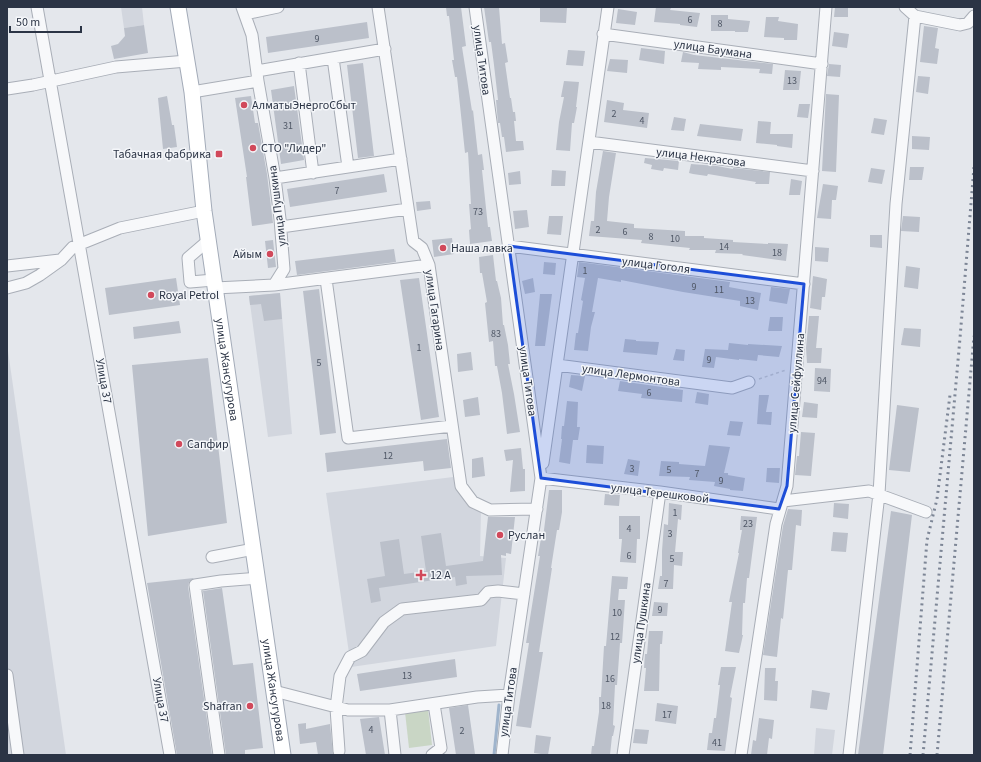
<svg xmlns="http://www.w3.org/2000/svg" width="981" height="762" font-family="'Source Sans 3',sans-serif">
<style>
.built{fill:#d2d6de}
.green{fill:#c9d6c5}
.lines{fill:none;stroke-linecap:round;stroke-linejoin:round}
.stream{stroke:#9fb4cc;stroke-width:3}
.building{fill:#bbc0ca}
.minor-casing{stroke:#a9aeb7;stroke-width:13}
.major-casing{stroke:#a3abb8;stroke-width:17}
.path{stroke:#c2c5cb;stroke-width:1.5;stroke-dasharray:3 3;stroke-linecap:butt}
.minor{stroke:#f7f8fa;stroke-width:11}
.major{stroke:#fff;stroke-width:15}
.rail{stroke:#7d8696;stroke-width:3;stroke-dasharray:2 4;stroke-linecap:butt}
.marked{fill:#1d4ed8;fill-opacity:0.2;stroke:#1d4ed8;stroke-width:3;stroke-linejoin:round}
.poi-dot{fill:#d1495b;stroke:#f4f6f9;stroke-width:1.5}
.labels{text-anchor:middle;stroke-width:3;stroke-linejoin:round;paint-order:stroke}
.number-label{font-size:10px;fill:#4f5766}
.street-label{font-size:12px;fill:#2b3445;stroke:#f4f6f9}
.poi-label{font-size:12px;fill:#2b3445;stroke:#f4f6f9;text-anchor:start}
</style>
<rect width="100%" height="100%" fill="#e4e7ec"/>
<path class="built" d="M121,7H142L144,25L124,28Z
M280,293L292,434L268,437L249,296Z
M7,344L66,755H7Z
M453,477L470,505L481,510L480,556L506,558L496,646L351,667L326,493Z
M816,728L835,730L832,755H814Z"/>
<path class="green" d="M428,709L432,745L409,748L405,712Z"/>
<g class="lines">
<path class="stream" d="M494,755L499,705"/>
</g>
<path class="building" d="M446,7H461L466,46L462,47L472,111L473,110L478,155L482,154L484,170H482L488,227H490L492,241L470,244L469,230L471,229L469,204H471L468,152L465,153L457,77H455L452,60H454L449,16H447Z
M484,7H499L502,44L505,43L508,62L505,63L510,98H511L513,112H515L516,121H514L516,141H523L524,150L506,152L504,137H502L500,123H498L496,100H498L494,65L491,42H489Z
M540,7H567L566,23L540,22Z
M656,7L671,8L670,10L700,13L697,27L680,25V24L654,22Z
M835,7H848V17H834Z
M618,9L637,12L635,25L616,23Z
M711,15H728V19L750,21L748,32H735V31H711Z
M766,17H779L778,21L798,24L797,40H784V38L764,37Z
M367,22L369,38L268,53L266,37Z
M144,25L148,53L114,59L111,46L118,44L125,36L124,28Z
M924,26L938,28L935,48L939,49L937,64L920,62Z
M834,32L849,34L847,48L832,46Z
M641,48L665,51L664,64L639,60Z
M568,50L585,51L583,66L566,65Z
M683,52L694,55L773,64L772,74L759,73L760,69L721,67V70L698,69L699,63L681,62Z
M610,59L628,60L627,73L607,71Z
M363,63L374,156L358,158L347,65Z
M829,64L841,65L840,77L827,76Z
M785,70L801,71L799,90H783Z
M918,76L930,77L928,94L916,92Z
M564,81L579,82L576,107H577L574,123H572L570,151L556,150L559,122L564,97H561Z
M294,86L304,160L281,164L271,90Z
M826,94L839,95L836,172L822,171Z
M167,96L172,125H174L177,147L163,149L158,98Z
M251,96L255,123H258L267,174L273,223L252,226L246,177H247L235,98Z
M607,100L624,103L623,110L649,113L647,128L604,122Z
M799,104H810L808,118L797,117Z
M674,117L686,119L684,131L671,130Z
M874,118L887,120L884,135L871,133Z
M758,121L771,122L770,134H793L792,148L777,146V145L756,143Z
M700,124L743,129L741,141L697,136Z
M912,136L930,137L929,150L912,149Z
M603,151L616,153L609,197L607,221L634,224V228L685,231V236H704V238L733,240V242L768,244V243L788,244L786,261L742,255L743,254L715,253L716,250H689L690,248L641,243L642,240L589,236L591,221H594L596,192Z
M645,158L679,161L678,170L664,168L663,171L651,169L652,165L644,163Z
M691,164L717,166L733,169V168L770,172L769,184H755L756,182L708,174L707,176L693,174L689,173Z
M910,167H924L922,180H909Z
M871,168L885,170L882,184L868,182Z
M552,170L566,171L565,186H551Z
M520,171L521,184L509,185L508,173Z
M384,174L387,192L290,207L287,189Z
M791,179L802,181L800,195H789Z
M823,184L838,186L836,200H832L831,219L817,218Z
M430,201L431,209L417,211L416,202Z
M527,210L529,227L515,229L513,211Z
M549,216H563L561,235L547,234Z
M903,216L920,217L919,232L901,231Z
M870,235H882V248L870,247Z
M452,238L454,254L434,257L432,240Z
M273,240L276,267L268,268L265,241Z
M815,247L829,248L828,262L815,261Z
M394,249L396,262L297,275L295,261Z
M493,255L496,281H497L501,298L503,325H504L508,345L510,364H508L514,394L520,432L507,434L502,393L497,366H495L493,341L489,342L485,303L487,302L482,273H480L479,257Z
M544,262L556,263L555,275L543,274Z
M579,262L730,282L729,287L761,293L758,310L740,306V301L683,292L621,280V282L598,278L592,312H595L591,327L588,351L574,350L576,333H578L583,301L581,300L585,278L577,277Z
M906,266L920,268L918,289L904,287Z
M813,276L827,279L825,297H822L821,310L810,308Z
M176,278L180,305L109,315L105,288Z
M419,278L439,417L421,420L400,280Z
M533,278L535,292L525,294L522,281Z
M771,287L790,289L787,304L769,301Z
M319,289L336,433L320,435L303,291Z
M280,293L282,319L264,321L261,304L250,305L249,296Z
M540,294H552L545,346H535Z
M809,316H819L816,348H822L821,363H807L806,348Z
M770,317H783L782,331H768Z
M179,321L181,333L134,339L133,327Z
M904,328L921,329L920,347L901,345Z
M625,339L636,340V341L659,342L657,355L623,352Z
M729,343L748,345V344L782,346L779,357L758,355L757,361L739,359V360L716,357L714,368L702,367L705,349L728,350Z
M676,349L685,350L684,361L673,360Z
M471,352L473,370L458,372L457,354Z
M208,358L227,523L148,536L132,365Z
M815,368L831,369L830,392L814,391Z
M571,375L585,376L582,391L569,387Z
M620,381L683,390L682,402L641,398L642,394L618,391Z
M697,392L709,394L708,405L695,403Z
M759,395H769L766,412H772L771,425L757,424Z
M478,397L480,415L465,417L463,400Z
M567,401L578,402L577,427H580L578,440H573L570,464L559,462L562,439H561L562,426H564Z
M804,402L818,404L817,418L802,417Z
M897,405L919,408L910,472L889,470Z
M730,421L743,422L740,436L727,435Z
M801,432L815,433L811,476L795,475L797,456H799Z
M447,439L451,468L424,471L423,461L327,472L325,453Z
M587,445L604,446L603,464L586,463Z
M709,445L730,447L724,473H728V475L745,478L743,491L730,490V489L714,486L715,482L689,480L690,477L659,476L661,461L679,462V464L705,466Z
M521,448L523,469H525V491L510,492L513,460L506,461L504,450Z
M483,457L485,476L472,478V459Z
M628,459L640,461L638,476L624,474Z
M767,468H780L779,483L766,482Z
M549,490H562V512L559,530H557L551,568H552L539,652H543L531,728L516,726L529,643H526L540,556H538L541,538H543Z
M605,494L620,495L619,506L604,505Z
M669,503L682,505L681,520L678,519L675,552H683L682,566L674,565L673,589H658L660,576H662V551L664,524L668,525Z
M834,503L849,504L848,519L833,517Z
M788,509L802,510L801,526L796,525L792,570H788L783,619L781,618L777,657L763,655L783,526Z
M891,511L912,515L883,755H858Z
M619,516H640V539H637L636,563L620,562L622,539H619Z
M741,516L757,517L749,578H747L745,603H743L742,635H743L739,653L725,651L732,602H729L739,553H738L742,530H740Z
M488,517H515L511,554L506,553V556L501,555L502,575L466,576L467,584L456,586L455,577L379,588L381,601L371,603L367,579L385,576L380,542L399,539L404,574L426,571L421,536L441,533L446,566L483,561Z
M833,532L848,533L846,552L831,551Z
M612,576L628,577L627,589H619L618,600H625L622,643H620L617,685H615L613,725L615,726L613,736H612L610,755H591L592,746H594L599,712V697H601L604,646H606Z
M194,578L189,582L188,586L212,755H177L147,583Z
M222,588L233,665L253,663L263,748L245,750V755H226L203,591Z
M654,602L668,603L667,616H652Z
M649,631H663L662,644H660L659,691H644L646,668H644L645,654H647Z
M455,659L457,677L360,691L357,674Z
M721,667H736L730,697L732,698L725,751L707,750L709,733H712L714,718H716L720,685H718Z
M765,668H776L775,681H778L777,701L764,700Z
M812,690L830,693L827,710L810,708Z
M657,703L678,706L676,724L655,721Z
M468,705L475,754L456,755L449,708Z
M379,717L385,755H366L360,719Z
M759,718L774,720L772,739L769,738L767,755H751L753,740L756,741Z
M306,723V729L330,724L333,754L318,755L316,742L300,744L298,724Z
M635,729L649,730L647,744L633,743Z
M536,735L551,737L548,755L534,753Z"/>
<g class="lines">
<defs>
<path id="minor" d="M37,7L170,755
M242,7L252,35L258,81L275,178L280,219L284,269L274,285
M378,7L413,241L422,248L429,265L461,486L473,502L490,510L537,509
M475,7L541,478L509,695L502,755
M905,7L915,16L960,25L968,23L974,16
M245,14L278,7
M603,34L822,64
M333,58L348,167
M299,63L313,173
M257,71L385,49
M7,89L33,85L116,67L187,61
M192,92L258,81
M589,142L813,171
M275,178L401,159
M281,227L408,209
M209,240L188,258L190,282L214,280
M509,246L804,284
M7,266L60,260
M326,279L348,438L452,426
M7,288L26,283L40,275L61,260L73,247L120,228L204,211
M215,288L274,285L429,265
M557,365L732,388L749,382
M543,463L608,7
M541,478L660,492L779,509
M783,501L869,491L926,512
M212,557L254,549
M7,675L18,755
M274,691L348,710H390L477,697L509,695
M390,710L395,755
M339,751L336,708L340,676L350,657L362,651L384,622L402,609L481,600L488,592L498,591L524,594
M219,755L195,585L221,581L258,578
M432,755L441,748L434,704
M623,755L660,492
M741,755L776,524L787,486L826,7
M849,755L879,494L896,204L915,16"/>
<g id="major">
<path id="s1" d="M178,7L192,92L204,211L283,755"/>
</g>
</defs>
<use href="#minor" class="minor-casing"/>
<use href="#major" class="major-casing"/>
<path class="path" d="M759,379L786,370"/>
<use href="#minor" class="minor"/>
<use href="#major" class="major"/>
<path class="rail" d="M910,755L927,540L937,499L950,395
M923,755L960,338L974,167
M937,755L974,336"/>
</g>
<path class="marked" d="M509,246L804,284L787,486L779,509L541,478Z"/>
<g class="poi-dot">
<circle cx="244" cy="105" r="4"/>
<circle cx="253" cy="148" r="4"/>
<rect x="215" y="150" width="8" height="8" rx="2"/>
<circle cx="443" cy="248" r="4"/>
<circle cx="270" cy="254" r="4"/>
<circle cx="151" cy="295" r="4"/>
<circle cx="179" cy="444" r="4"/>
<circle cx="500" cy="535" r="4"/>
<path d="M419 569h4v4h4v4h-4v4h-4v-4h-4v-4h4z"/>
<circle cx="250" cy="706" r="4"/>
</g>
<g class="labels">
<g class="number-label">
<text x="690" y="23">6</text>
<text x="720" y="27">8</text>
<text x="317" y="42">9</text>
<text x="792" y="84">13</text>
<text x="614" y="117">2</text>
<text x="642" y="124">4</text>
<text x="288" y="129">31</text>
<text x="337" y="194">7</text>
<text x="478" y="215">73</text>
<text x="598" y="233">2</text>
<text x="625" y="235">6</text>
<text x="651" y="240">8</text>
<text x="675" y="242">10</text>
<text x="724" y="250">14</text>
<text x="777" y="256">18</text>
<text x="585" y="274">1</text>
<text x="694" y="290">9</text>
<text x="719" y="293">11</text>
<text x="750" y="304">13</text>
<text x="496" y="337">83</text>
<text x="419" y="351">1</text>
<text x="709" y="363">9</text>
<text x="319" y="366">5</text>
<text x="822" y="384">94</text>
<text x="649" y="396">6</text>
<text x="388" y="459">12</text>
<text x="632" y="472">3</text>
<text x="669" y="473">5</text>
<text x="697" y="477">7</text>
<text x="721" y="484">9</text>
<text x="675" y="516">1</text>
<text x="748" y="527">23</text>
<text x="629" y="532">4</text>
<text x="670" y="537">3</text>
<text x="629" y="559">6</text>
<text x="672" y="562">5</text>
<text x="666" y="587">7</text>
<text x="660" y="613">9</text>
<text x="617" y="616">10</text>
<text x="615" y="640">12</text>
<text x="407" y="679">13</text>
<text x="610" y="682">16</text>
<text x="606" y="709">18</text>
<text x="667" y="718">17</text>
<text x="371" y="733">4</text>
<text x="462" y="734">2</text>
<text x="717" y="746">41</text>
</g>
<g class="street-label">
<text transform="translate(713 49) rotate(8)" y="4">улица Баумана</text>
<text transform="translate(482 60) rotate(82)" y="4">улица Титова</text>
<text transform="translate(701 157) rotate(7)" y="4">улица Некрасова</text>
<text transform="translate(277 206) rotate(-97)" y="4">улица Пушкина</text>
<text transform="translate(656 265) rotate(7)" y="4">улица Гоголя</text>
<text transform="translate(435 310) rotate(82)" y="4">улица Гагарина</text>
<text dy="4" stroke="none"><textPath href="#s1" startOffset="366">улица Жансугурова</textPath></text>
<text transform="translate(631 375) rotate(8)" y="4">улица Лермонтова</text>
<text transform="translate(104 381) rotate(80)" y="4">Улица 37</text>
<text transform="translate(528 381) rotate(82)" y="4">улица Титова</text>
<text transform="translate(796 383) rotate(-85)" y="4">улица Сейфуллина</text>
<text transform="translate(660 493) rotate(7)" y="4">улица Терешковой</text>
<text transform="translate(641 623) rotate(-82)" y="4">улица Пушкина</text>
<text dy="4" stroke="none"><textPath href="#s1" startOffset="690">улица Жансугурова</textPath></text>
<text transform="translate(161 700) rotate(80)" y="4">Улица 37</text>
<text transform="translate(508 702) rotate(-82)" y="4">улица Титова</text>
</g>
<g class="poi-label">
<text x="252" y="109">АлматыЭнергоСбыт</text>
<text x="261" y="152">СТО "Лидер"</text>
<text x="211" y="158" text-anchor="end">Табачная фабрика</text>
<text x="451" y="252">Наша лавка</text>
<text x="262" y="258" text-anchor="end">Айым</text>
<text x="159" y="299">Royal Petrol</text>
<text x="187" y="448">Сапфир</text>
<text x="508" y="539">Руслан</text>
<text x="430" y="579">12 А</text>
<text x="242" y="710" text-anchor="end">Shafran</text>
</g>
</g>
<rect width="981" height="762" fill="none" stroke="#2b3445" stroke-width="16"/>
<path d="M10 26v6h71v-6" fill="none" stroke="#2b3445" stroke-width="2"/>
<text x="16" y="26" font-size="12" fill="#2b3445" stroke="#f4f6f9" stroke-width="3" paint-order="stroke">50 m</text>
</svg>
